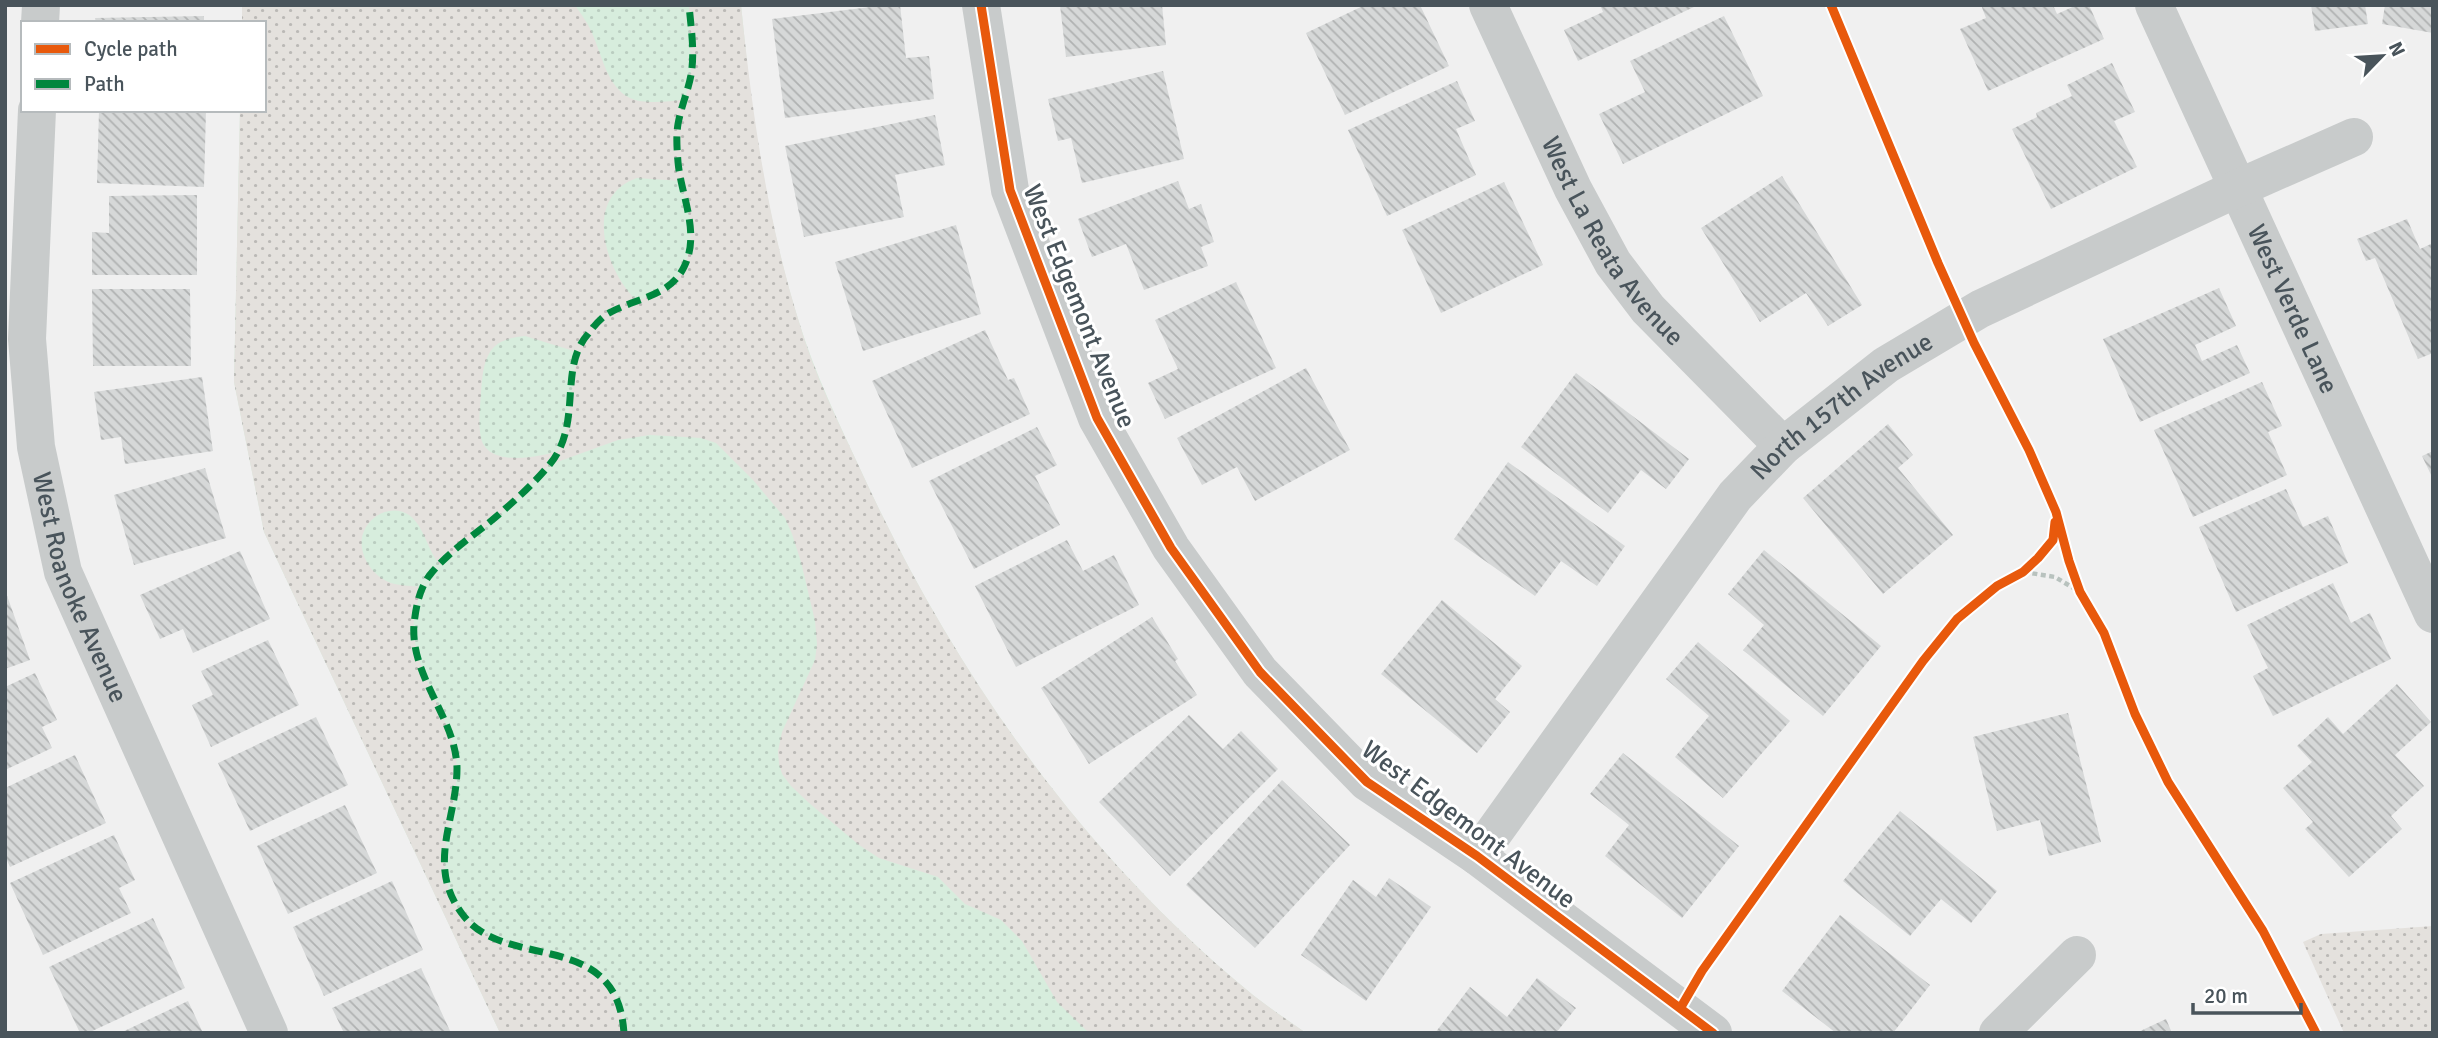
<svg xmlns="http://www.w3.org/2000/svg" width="2438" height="1038" font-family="Signika,sans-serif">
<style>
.grass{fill:url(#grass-dots)}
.sand{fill:url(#sand-dots);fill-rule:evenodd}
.building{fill:url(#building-back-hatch)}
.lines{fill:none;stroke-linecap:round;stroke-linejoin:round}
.path{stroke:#b8c2be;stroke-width:4.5;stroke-dasharray:5 3.5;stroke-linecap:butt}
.street{stroke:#c8cbcb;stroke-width:38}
.quiet{stroke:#00873e;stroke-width:7;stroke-dasharray:14 7;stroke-linecap:butt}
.cycleway-casing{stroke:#fff;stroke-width:13}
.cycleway{stroke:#e8590c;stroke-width:9}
.labels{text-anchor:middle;stroke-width:6;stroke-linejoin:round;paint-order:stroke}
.street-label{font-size:26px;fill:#49545b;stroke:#fff}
</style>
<defs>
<pattern id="grass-dots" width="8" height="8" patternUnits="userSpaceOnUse" patternTransform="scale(1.75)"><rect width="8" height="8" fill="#d7eddd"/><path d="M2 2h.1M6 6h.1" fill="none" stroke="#bacdc0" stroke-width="1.8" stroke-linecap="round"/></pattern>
<pattern id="sand-dots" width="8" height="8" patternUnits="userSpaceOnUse" patternTransform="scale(1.75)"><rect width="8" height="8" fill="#e4e1dd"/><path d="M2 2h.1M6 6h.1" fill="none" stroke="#bbb9b6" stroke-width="1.8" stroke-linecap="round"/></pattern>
<pattern id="building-back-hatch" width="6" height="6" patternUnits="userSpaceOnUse" patternTransform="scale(1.75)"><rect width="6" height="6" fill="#d6d8d8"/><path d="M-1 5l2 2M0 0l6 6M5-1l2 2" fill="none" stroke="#b0b2b2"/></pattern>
</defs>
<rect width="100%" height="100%" fill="#f0f0f0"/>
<path class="grass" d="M242,5H741C746,49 749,94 757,138C767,199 780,262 799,322C815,374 839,423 862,473C952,669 1079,851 1247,990C1265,1005 1286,1019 1306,1033H500L264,532L234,382L240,110H264V23H242Z"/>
<path class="sand" d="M242,5H575C581,14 588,23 592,33C602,55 607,87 630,98C645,105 669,101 685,100L691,73L689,5H741C752,112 767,219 799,322C814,374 839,423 862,473C952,669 1079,851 1247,990C1265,1005 1286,1019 1306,1033H1089L1057,1002L1022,941L1001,920L965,904L938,877L879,858L859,845L809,803L791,786L782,774L779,764L778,751L782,732L815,660L817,644L815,621L801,562L792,534L785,518L753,480L716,443L701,438L650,435L618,440L549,465L505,510L440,565C427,550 425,527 409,515C393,504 371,514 364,531C355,551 372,577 391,583C401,586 413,586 424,587C391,648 447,701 456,759C463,811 421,867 465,918C511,971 617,929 624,1033H500L264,532L234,382L240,110H264V23H242ZM637,178L681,181C683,192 687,202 689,213C694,241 689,275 663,291C655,295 646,298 637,301C605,271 582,197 637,178ZM525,336L577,352L566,435L559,451C539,457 488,468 481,438C478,424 480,408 481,394C482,379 483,358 494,347C502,339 515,337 525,336Z
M2433,926V1033H2344L2303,942L2321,934Z"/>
<path class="building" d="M887,5H900L906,58L929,56L934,99L785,118L772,19Z
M1060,5H1162L1166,45L1066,57Z
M1365,5H1420L1449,66L1345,115L1306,33Z
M1600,5H1693L1694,7L1578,61L1564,30L1603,12Z
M1981,5H2053L2057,14L2077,5H2089L2104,39L1988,91L1960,29L1986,18Z
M2311,5H2365L2368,24L2315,31Z
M2385,5H2433V33L2382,24Z
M204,16V23H96L95,18Z
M1724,16L1763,96L1623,164L1599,114L1645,92L1630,61Z
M2112,63L2135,112L2114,121L2137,167L2051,209L2012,129L2037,117L2036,113L2072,96L2067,85Z
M1163,71L1184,159L1082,183L1071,138L1058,141L1048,99Z
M1457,81L1475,121L1456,129L1476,175L1387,216L1348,130Z
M99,110H206L204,187L97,183Z
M935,115L945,165L895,175L904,217L804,237L785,146Z
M1782,176L1862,305L1828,326L1806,293L1760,322L1701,228Z
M1178,181L1189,209L1201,204L1214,242L1201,247L1208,266L1144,290L1126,244L1092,257L1078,219Z
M1504,182L1543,265L1441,313L1402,230Z
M197,195V275H92V232L109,233V196Z
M2407,219L2420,249L2433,243V353L2418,359L2375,258L2366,261L2357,239Z
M956,225L981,314L863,351L835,262Z
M1236,282L1276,368L1165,419L1148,383L1178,369L1155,320Z
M2219,288L2236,326L2195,345L2202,361L2237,345L2250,373L2140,422L2103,339Z
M92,289H190L191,366H93Z
M985,330L1008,380L1014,378L1030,414L912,468L872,381Z
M1306,368L1350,450L1255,501L1237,467L1202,485L1177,438Z
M1576,373L1689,459L1666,489L1641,470L1608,513L1521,447Z
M202,377L213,451L125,464L121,437L101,440L94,392Z
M2262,382L2282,426L2268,432L2287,475L2193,517L2154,430Z
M1888,424L1913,455L1898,468L1953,535L1883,594L1803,498Z
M1037,427L1057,465L1035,476L1060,525L974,569L929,481Z
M2433,451V479L2422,456Z
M1508,462L1625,546L1597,586L1561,561L1535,596L1454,539Z
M205,468L226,538L134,565L114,495Z
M2286,489L2303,527L2328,516L2348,563L2236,612L2199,527Z
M1067,540L1083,571L1114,555L1139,605L1016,667L975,586Z
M1764,550L1881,646L1823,716L1743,650L1764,625L1728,594Z
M240,551L270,619L193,653L183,629L160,639L140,595Z
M2333,583L2351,623L2370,613L2391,659L2273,716L2253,676L2268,668L2247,625Z
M5,590L30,660L5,669Z
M1442,600L1522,666L1495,699L1510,712L1477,753L1381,674Z
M1152,617L1178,659L1175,661L1197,695L1089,764L1041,688Z
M268,640L299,705L211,747L192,705L213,695L201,671Z
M1698,642L1790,721L1723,798L1675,757L1709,716L1666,679Z
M35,673L57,720L42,727L52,748L5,770V687Z
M2397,684L2431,722L2395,755L2424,786L2391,816L2402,829L2349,877L2305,829L2313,822L2283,788L2312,762L2297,746L2328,717L2343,734Z
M2068,713L2101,842L2049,856L2040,820L1997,831L1973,737Z
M1189,715L1223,749L1241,731L1278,769L1170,876L1099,802Z
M316,717L348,785L250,831L218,763Z
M1623,753L1739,846L1682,918L1605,856L1629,825L1590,794Z
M75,755L106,823L10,867L5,856V788Z
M1282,780L1350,845L1255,948L1186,885Z
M345,805L377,873L288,914L257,846Z
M1900,811L1997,891L1971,923L1941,899L1910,936L1843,881Z
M114,835L135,880L119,888L131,913L43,955L10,883Z
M1389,878L1431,907L1366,1001L1301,955L1353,880L1376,897Z
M392,881L423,950L324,996L293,927Z
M1840,915L1930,985L1893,1033H1836L1782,991Z
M153,918L185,988L88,1033H80L49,967Z
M421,968L451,1033H344L332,1008Z
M1537,978L1576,1008L1556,1033H1435L1470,987L1507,1017Z
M188,1001L203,1033H120Z
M2166,1019L2172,1033H2136Z"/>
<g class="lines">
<path class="path" d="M1831,5L1948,285
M1979,354L2029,450L2056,512L2069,561L2080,592L2104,633L2135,714L2168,782L2263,931L2316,1033
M2024,572L2055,577L2080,592
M1699,976L1923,661L1957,619L1997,586L2023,572L2038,558L2053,540L2055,516"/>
<g class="street">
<path d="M981,5L1010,190L1097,418L1171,548L1260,672L1367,782L1477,856L1713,1033"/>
<path id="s1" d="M1488,5L1573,189L1613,263L1648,309L1783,446"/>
<path id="s2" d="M2154,5L2433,614"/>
<path d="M40,23L41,5"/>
<path id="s3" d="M37,110L27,339L36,447L63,572L269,1033"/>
<path id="s4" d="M1477,856L1735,496L1783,446L1886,365L1980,309L2236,189L2354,137"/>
<path d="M1998,1033L2077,955"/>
</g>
<path class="quiet" d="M624,1033C617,927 506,972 463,915C425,866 457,820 457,768C456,718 410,677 414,624C416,607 419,590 429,576C450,549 480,532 505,509C520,496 537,480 550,464C583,424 558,368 588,334C594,326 602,316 611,312C637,298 670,296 684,267C701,233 681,196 678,162C677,149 676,136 678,124C681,107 688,91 691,75C695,52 691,28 689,5"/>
<defs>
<path id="cycleway" d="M981,5L1010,190L1097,418L1171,548L1260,672L1367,782L1477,856L1713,1033
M1831,5L1938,263L1974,343L2029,450L2056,512L2069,561L2080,592L2104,633L2135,714L2168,782L2263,931L2316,1033
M1681,1007L1702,971L1923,661L1957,619L1997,586L2023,572L2038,558L2053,540L2055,522"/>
</defs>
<use href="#cycleway" class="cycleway-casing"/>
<use href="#cycleway" class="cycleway"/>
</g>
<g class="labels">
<g class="street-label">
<text dy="9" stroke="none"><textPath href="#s1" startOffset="268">West La Reata Avenue</textPath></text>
<text transform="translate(1080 306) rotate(68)" y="9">West Edgemont Avenue</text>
<text dy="9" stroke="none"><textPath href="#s2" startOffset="334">West Verde Lane</textPath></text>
<text dy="9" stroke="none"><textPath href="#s4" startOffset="583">North 157th Avenue</textPath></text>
<text dy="9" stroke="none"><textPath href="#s3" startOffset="485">West Roanoke Avenue</textPath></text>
<text transform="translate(1469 824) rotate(37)" y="9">West Edgemont Avenue</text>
</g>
</g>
<rect width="2438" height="1038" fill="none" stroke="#49545b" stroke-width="14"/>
<rect x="21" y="21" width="245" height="91" fill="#ffffff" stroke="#b6bbbd" stroke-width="2"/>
<rect x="35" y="44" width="35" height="10" fill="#e8590c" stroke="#b6bbbd" stroke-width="2"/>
<text x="84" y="56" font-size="21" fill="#49545b">Cycle path</text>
<rect x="35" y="79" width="35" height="10" fill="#00873e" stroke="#b6bbbd" stroke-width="2"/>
<text x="84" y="91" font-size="21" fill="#49545b">Path</text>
<g transform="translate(2382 56) rotate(65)" stroke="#ffffff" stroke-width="5" paint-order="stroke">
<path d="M0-5L12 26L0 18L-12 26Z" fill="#49545b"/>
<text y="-10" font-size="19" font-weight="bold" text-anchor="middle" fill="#49545b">N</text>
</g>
<path d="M2193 1003v10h108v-10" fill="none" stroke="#49545b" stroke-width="3.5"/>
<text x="2204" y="1003" font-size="21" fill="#49545b" stroke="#ffffff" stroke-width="5" paint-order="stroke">20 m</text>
</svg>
